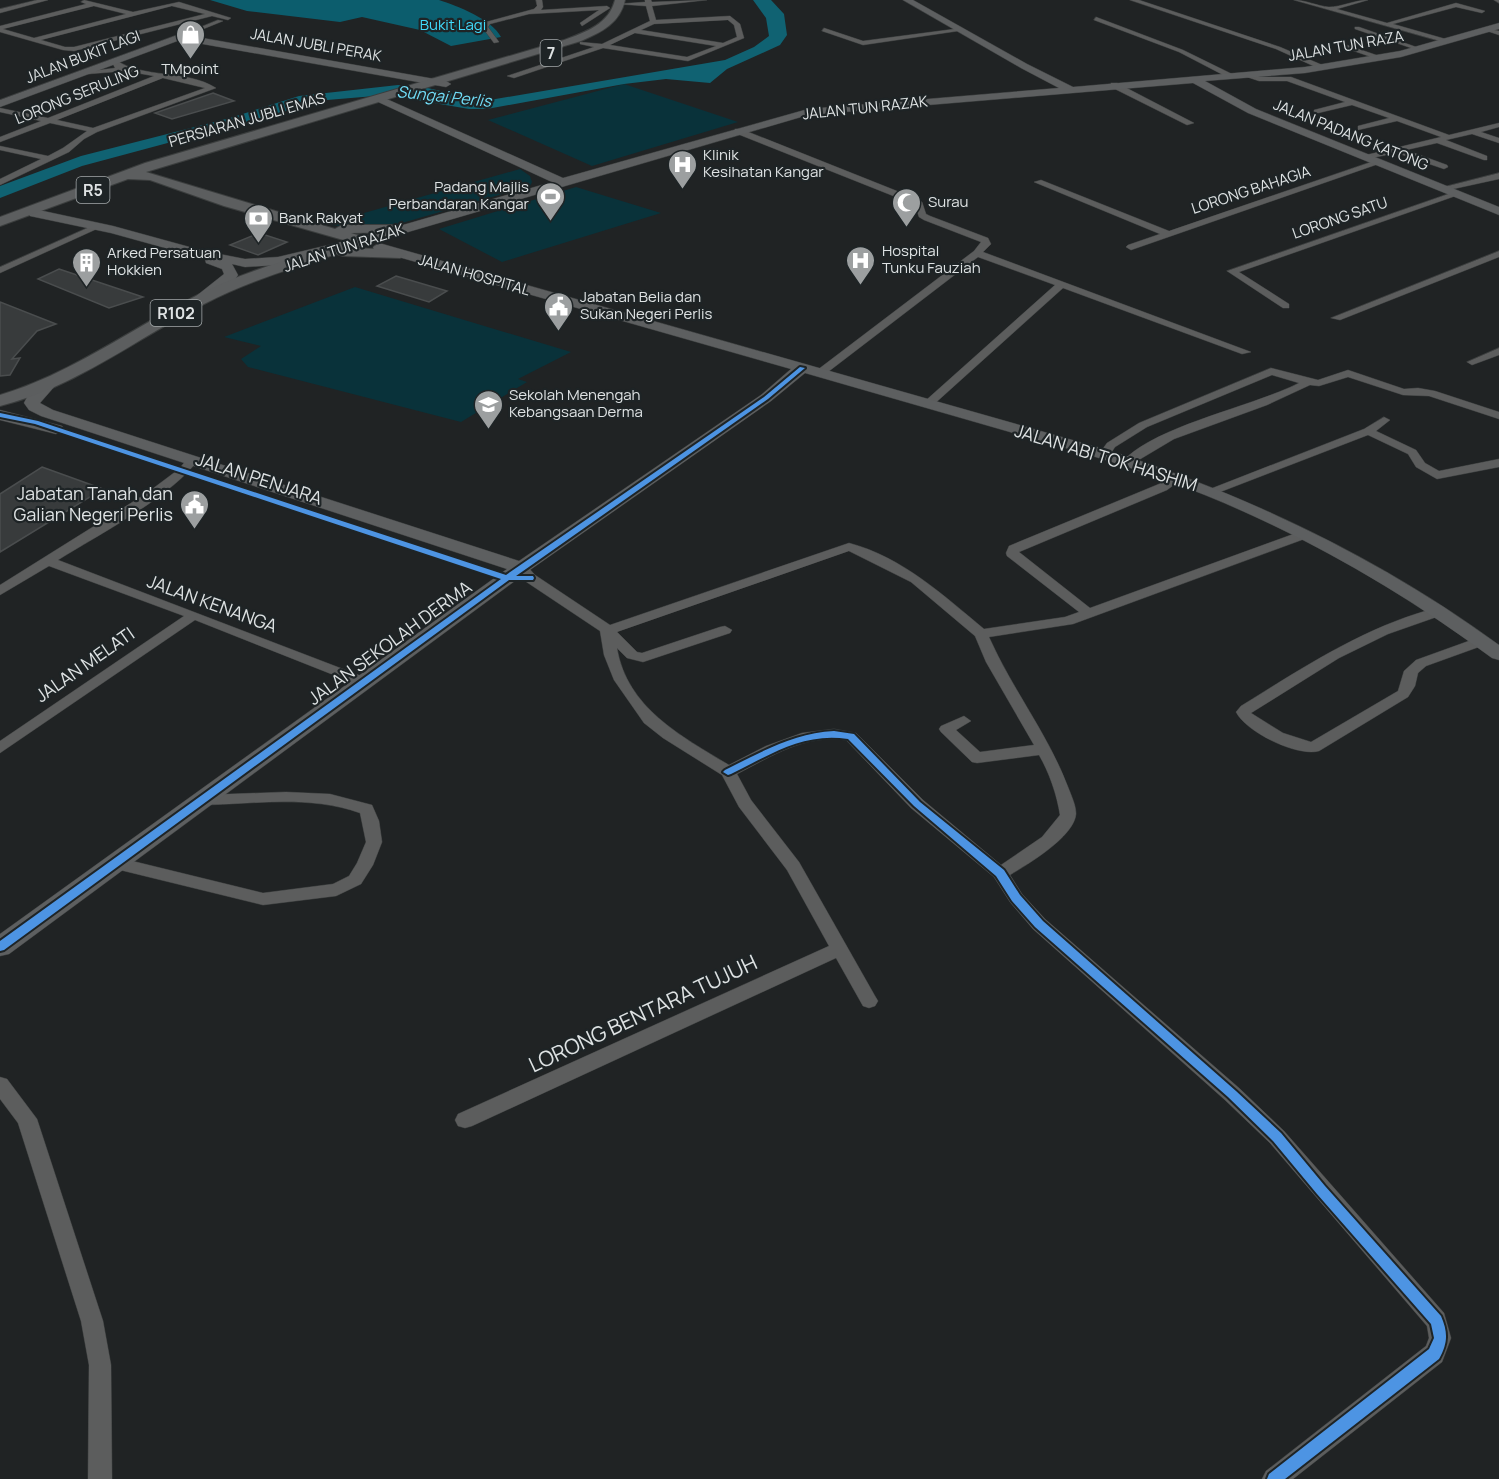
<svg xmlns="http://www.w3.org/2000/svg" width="1499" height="1479" font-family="Manrope,sans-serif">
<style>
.green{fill:#09323a}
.forest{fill:#0c5d6d}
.water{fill:#106272}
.building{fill:#383b3c;stroke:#4a4d4e;stroke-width:1.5}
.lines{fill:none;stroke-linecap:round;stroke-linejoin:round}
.street-casing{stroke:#3b3e3e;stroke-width:1}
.secondary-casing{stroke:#3b3e3e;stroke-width:1}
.primary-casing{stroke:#3b3e3e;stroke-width:2}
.street{fill:#5c5d5d;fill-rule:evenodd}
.secondary{fill:#5d5f60;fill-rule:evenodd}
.primary{fill:#5c5e5f;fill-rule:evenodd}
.cycleway-casing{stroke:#1e2426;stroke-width:4}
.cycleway{fill:#4d94e3;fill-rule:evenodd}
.labels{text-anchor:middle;stroke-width:4.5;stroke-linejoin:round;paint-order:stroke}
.far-park-label{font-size:15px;fill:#41dbfc;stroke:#1e2426}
.far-street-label{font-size:15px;fill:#dee2e3;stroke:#1e2426}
.far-poi-label{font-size:15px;fill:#dee2e3;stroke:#1e2426;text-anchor:start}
.shield{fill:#1e2426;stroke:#a4a9aa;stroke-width:1.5}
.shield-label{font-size:16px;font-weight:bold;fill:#dee2e3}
.far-water-label{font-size:16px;font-style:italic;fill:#71ddf7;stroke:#1e2426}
.street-label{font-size:18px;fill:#dee2e3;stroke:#1e2426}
.poi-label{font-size:18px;fill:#dee2e3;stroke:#1e2426;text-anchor:end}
.near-street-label{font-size:21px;fill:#dee2e3;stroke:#1e2426}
</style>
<rect width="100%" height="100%" fill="#202324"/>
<path class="green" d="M624,84L738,122L592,166L488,120Z
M520,169L530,176L532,182L530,186L402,223C378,228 350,228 325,224Z
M576,187L661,213L502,262L439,229Z
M355,287L571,352L518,379L527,382L461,422L248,367L241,359L261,346L224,337Z"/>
<path class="forest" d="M210,0H439C457,6 492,19 501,37L451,46L420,30L362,17L340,22L247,11Z"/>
<path class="water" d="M753,0H771L784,14L787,35L780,45L727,69L710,83L666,79L624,84L487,109H469L387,95L327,100L82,166L0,198V186L81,156L230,118L299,96L398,85L419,86L484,101L725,60L754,47L769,36L766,18Z"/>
<path class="building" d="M213,93L234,101L172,119L155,113Z
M259,233L287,242L258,255L230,245Z
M59,269L143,297L109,308L38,279Z
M396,276L447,291L429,302L377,286Z
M0,302L56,324L37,331L12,359L20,358L10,375L0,376Z
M42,467L103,489L0,552V494Z"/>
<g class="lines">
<defs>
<path id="street" d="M37,0H48L0,13V9Z
M84,0L133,12L179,2L231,18L228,20L212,16L74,51L63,50L0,32V26L86,4L81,2ZM94,6L126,14L34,38L3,29ZM172,6L205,14L74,47H65L41,40Z
M536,0H542L543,7L541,10L607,6L610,8L582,26L580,23L599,10L529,14L490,24L488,27L499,42L494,43L482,27L486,22L534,9L537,6Z
M645,0H651L652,2L707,0L652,6L656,20L730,16L740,24L744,38L688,61L603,48L514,78L507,76L594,47L580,44V42L602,44L650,21L646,6L617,4L645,2ZM728,20L734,25L737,37L723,43L641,30L654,24ZM635,33L716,46L687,57L610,45Z
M1130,0H1139L1280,47L1327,67L1320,69L1276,49Z
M1294,0C1306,0 1317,6 1329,7C1341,7 1355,0 1368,0L1337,9L1387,23L1456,3L1485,11L1482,13L1456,7L1393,24L1449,40L1447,43Z
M1494,0H1499V3Z
M1096,17L1183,50L1236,76L1229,78L1179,52L1094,20Z
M218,20L223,21L196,32L191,31Z
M1355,27H1359L1422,49L1417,50L1355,29Z
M824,28L863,41L962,28L965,30L863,45L822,31Z
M1484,28L1499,31V35L1484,30Z
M1347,45L1382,57L1383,58L1380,60L1345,48Z
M116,60C143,79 186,69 216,88L97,132L84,139L69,152L0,185V179L41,159L0,150V146L48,156L63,148L87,131L50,123L0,142V137L41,121L0,112V108L48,118L154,76L125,71L88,74L84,72L115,68L112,62ZM163,78L205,88L93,128L57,120Z
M1250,73L1260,77H1291L1449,135L1499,123V127L1481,132L1499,138V143L1472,134L1446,140L1487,156V160H1484L1437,143L1406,150L1447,165L1448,167L1444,169L1397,153L1366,159V155L1441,137L1397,121L1358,130V126L1389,118L1352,105L1314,114V110L1345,102L1287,81H1259L1247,77Z
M1111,83H1117L1194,123L1187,125L1111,87Z
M735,129H741L917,199L922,202L926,214L930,216L988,238L991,244L983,252L1251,352L1242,354L1063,288L932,406H924V402L1055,285L978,257L824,375H816V371L974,251L981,242L924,220L919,217L915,205L911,203L735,133Z
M1377,160L1384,162L1131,250L1126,247L1128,245L1160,234L1034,182L1041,180L1169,231Z
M1499,173V179L1444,191L1440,188Z
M1454,192L1461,194L1239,272L1289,304V308H1283L1227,271Z
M94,225L101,227L0,273V267Z
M1499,251V257L1340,320L1331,318Z
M1499,348V355L1472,365L1467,362Z
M1271,368L1318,380L1348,370L1404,389L1418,388L1435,391L1499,412V419L1429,396L1403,395L1348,377L1319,386L1310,385L1267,405L1174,439L1132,464H1124L1122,462C1154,426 1252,407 1299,383L1272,375L1147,427L1115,447L1109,456H1101L1099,454L1107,443L1139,423Z
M1384,417L1390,420L1376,431L1416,450L1425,463L1439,471L1499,459V467L1437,479L1416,467L1408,454L1368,435L1215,494H1207L1205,491L1364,429Z
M192,456L198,460C171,497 98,535 58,560L369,679L371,682L369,685H359L195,620L0,753V741L184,616L49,566L0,595V585L147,493L179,469L188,458Z
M1177,474L1183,478L1167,490L1019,552L1090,608L1299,532L1303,531L1309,535L1307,538L1073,624L989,637C1012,689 1048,734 1068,787C1071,795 1076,805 1076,814C1074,837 1028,864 1010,875L1022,894L1045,919L1239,1088L1284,1131L1444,1313L1451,1338L1442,1362L1293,1479H1262L1266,1471L1426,1346L1429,1338L1427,1326L1270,1143L1225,1100L1033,929L1010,902L994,877L911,808L846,740C805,734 772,756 737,774L751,800L799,862L875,996L878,1001L875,1006L869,1008L863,1006L836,958L472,1126L465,1128L458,1126L455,1120L458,1114L829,946L787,870L739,807L722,775L663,738L644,723L614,680L604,655L600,631L525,581L515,568L516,565H526L535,575L610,625L849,543C902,557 943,595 984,629L1065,617L1079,612L1007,556L1006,553L1009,546L1159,484ZM849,551L911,582L975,636L986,662L1034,745L980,752L956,730L971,721L964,716L941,726L939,729L941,732L972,762L977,763L1039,755C1049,772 1057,795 1060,815L1042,837L1001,865L923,800L856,733L834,729L802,733L766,746L729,765C681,736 627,708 617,648L627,658L643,662L730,633L732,630L725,626L720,627L642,653L637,652L617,632Z
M1440,607L1447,611L1445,614L1388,634L1339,658L1251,713L1283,733L1311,742L1398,691L1404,671L1416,660L1477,638L1482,637L1489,641L1487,644L1426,666L1418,673L1415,686L1408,697L1319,751C1297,757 1246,732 1236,712L1241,706C1304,667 1367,625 1440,607Z
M286,792L330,794L372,805L379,821L382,842L373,865L361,884L336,896L263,905L116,869L110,867L108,863L110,859L116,857L263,893L333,884L349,876L357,863L366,842L360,813C310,795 254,804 203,805L197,804L195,800L197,796L203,795Z
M0,1077L7,1079L37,1119L103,1321L111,1365L112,1479H88L89,1365L81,1321L18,1123L0,1099Z"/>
<path id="secondary" d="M903,0H913L1027,64L1073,87L1305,67L1400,51L1499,23V29L1401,57L1305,73L1205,81L1256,109L1499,207V215L1248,113L1193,83L808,115L367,244L278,265L245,267L232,264L238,275L236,278L205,303H195L193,300L195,297L224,274L222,269L206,263L205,259L111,233L30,216L28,213L34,209L113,226L204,251L245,259L278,257L358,238L552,182L376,101L375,99L380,96L563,178L808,109L1059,88L1021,68Z
M180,34L446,81L451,84L446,87L180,40L0,107V100Z
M379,243L1111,451C1251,497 1380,558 1499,645V660L1492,658C1403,592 1308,537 1205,495C1141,469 1076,451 1010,432C942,412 873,393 805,373L771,401L527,572L9,954L0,956V934L507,569L41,416L29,410L24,403C28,394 36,385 46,382L54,387L40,403L53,410L519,561L761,395L791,369L374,250L373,247Z
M0,410L62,426L64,429L56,434L0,420Z"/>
<path id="primary" d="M615,0H625C620,23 602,32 581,41L146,172L335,229L342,225H412L414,228L407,232L351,233L367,238L369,241L367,244L355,248L400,250L407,254L400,258L343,256L337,254C292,268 246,282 204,304C136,339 76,387 0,406V395C70,374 128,331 192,298C240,272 294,258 347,241L224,206L150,180L128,179L0,226V217L145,163L564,40C586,32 609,24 615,0Z"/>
</defs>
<use href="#street" class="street-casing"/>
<use href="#secondary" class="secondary-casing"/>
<use href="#primary" class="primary-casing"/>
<use href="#street" class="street"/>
<use href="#secondary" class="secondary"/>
<use href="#primary" class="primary"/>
<defs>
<path id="cycleway" d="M800,367L805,368L768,399L516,576H533L534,578L533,580H509L4,950L0,951V941L501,579L35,424L0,417V413L38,421L506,575L764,397Z
M834,731L854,734L920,802L1004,870L1020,895L1043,921L1236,1091L1281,1133L1325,1186L1441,1316C1448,1332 1448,1343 1439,1359L1285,1479H1267L1269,1474L1429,1349L1434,1338L1431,1324L1317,1194L1273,1141L1228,1097L1035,927L1012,901L996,876L914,806L848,739C803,732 770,755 731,774L728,775L723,772L725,770C761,752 794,733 834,731Z"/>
</defs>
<use href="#cycleway" class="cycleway-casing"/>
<use href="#cycleway" class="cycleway"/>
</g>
<defs>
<symbol id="shop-pin" viewBox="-11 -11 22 30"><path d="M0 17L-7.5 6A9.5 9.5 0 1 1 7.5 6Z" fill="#9c9fa0" stroke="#1e2426"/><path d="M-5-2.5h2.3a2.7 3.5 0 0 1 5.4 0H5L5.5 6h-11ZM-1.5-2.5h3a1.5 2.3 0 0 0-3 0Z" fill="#fff"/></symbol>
<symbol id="hospital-pin" viewBox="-11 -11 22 30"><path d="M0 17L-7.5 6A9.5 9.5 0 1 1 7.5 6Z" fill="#9c9fa0" stroke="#1e2426"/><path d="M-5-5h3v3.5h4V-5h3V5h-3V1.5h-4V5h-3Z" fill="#fff"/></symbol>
<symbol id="stadium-pin" viewBox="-11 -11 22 30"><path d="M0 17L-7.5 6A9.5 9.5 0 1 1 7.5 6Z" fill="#9c9fa0" stroke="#1e2426"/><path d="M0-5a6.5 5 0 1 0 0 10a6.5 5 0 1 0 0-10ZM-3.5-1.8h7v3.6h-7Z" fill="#fff"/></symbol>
<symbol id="mosque-pin" viewBox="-11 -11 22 30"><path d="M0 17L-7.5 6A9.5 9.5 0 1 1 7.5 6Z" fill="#9c9fa0" stroke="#1e2426"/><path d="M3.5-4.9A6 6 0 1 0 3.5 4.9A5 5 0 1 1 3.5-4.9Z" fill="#fff"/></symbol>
<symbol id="bank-pin" viewBox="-11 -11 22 30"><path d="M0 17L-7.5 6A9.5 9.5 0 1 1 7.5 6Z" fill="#9c9fa0" stroke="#1e2426"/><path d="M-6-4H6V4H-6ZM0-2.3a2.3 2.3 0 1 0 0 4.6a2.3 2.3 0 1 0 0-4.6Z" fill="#fff"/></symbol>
<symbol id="building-pin" viewBox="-11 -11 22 30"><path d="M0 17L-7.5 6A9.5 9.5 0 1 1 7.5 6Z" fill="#9c9fa0" stroke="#1e2426"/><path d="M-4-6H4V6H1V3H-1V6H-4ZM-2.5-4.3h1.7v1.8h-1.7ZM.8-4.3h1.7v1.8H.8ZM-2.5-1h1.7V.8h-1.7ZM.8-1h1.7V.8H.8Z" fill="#fff"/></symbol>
<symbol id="civic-pin" viewBox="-11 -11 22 30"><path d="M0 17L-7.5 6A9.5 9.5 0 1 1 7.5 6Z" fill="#9c9fa0" stroke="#1e2426"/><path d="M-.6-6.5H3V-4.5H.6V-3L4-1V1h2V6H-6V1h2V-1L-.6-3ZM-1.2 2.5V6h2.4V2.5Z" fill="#fff"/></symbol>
<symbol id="school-pin" viewBox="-11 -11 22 30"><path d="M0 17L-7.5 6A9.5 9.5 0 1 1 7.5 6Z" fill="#9c9fa0" stroke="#1e2426"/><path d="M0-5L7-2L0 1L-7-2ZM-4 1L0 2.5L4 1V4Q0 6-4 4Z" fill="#fff"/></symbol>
</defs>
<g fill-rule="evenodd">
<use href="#shop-pin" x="174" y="18" width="33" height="45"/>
<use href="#hospital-pin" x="666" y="148" width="33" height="45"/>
<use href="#stadium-pin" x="534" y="180" width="33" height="45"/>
<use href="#mosque-pin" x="890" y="186" width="33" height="45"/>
<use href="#bank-pin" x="242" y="202" width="33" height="45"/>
<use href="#hospital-pin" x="844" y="244" width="33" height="45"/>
<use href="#building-pin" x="70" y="246" width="33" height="45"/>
<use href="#civic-pin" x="542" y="290" width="33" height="45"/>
<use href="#school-pin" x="472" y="388" width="33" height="45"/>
<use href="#civic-pin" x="178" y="488" width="33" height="45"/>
</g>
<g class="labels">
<g class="far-park-label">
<text x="453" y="30">Bukit Lagi</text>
</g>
<g class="far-street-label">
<text transform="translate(316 45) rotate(10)" y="5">JALAN JUBLI PERAK</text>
<text transform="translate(1346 46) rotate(-10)" y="5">JALAN TUN RAZA</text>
<text transform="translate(83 57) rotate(-21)" y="5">JALAN BUKIT LAGI</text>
<text transform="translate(77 95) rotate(-22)" y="5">LORONG SERULING</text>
<text transform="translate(865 108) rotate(-6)" y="5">JALAN TUN RAZAK</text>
<text transform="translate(247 120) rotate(-16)" y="5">PERSIARAN JUBLI EMAS</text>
<text transform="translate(1351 135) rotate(22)" y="5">JALAN PADANG KATONG</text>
<text transform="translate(1251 190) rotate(-18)" y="5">LORONG BAHAGIA</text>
<text transform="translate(1340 218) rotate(-19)" y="5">LORONG SATU</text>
<text transform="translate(344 248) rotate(-18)" y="5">JALAN TUN RAZAK</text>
<text transform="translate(474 275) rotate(16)" y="5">JALAN HOSPITAL</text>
</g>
<g class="far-poi-label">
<text x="190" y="74" text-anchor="middle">TMpoint</text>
<text x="703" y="160">Klinik<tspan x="703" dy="17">Kesihatan Kangar</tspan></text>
<text x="529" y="192" text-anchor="end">Padang Majlis<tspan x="529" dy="17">Perbandaran Kangar</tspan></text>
<text x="928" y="207">Surau</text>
<text x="279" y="223">Bank Rakyat</text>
<text x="882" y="256">Hospital<tspan x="882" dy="17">Tunku Fauziah</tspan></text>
<text x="107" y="258">Arked Persatuan<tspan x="107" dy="17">Hokkien</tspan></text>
<text x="580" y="302">Jabatan Belia dan<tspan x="580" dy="17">Sukan Negeri Perlis</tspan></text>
<text x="509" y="400">Sekolah Menengah<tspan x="509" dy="17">Kebangsaan Derma</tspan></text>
</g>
<g class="shield">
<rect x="540.5" y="40" width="21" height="26" rx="4.5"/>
<rect x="76.5" y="177" width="33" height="26" rx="4.5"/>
<rect x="150.5" y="300" width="51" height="26" rx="4.5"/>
</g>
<g class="shield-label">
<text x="551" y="59">7</text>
<text x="93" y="196">R5</text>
<text x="176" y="319">R102</text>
</g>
<g class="far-water-label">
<text transform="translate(444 96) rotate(6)" y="6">Sungai Perlis</text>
</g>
<g class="street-label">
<text transform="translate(1106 458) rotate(17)" y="6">JALAN ABI TOK HASHIM</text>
<text transform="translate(259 479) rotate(18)" y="6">JALAN PENJARA</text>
<text transform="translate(212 604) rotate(20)" y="6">JALAN KENANGA</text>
<text transform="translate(390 643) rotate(-36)" y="6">JALAN SEKOLAH DERMA</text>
<text transform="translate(85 665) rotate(-35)" y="6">JALAN MELATI</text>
</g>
<g class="poi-label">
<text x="173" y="500">Jabatan Tanah dan<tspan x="173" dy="21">Galian Negeri Perlis</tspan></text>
</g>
<g class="near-street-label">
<text transform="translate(643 1014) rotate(-25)" y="7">LORONG BENTARA TUJUH</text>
</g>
</g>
</svg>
